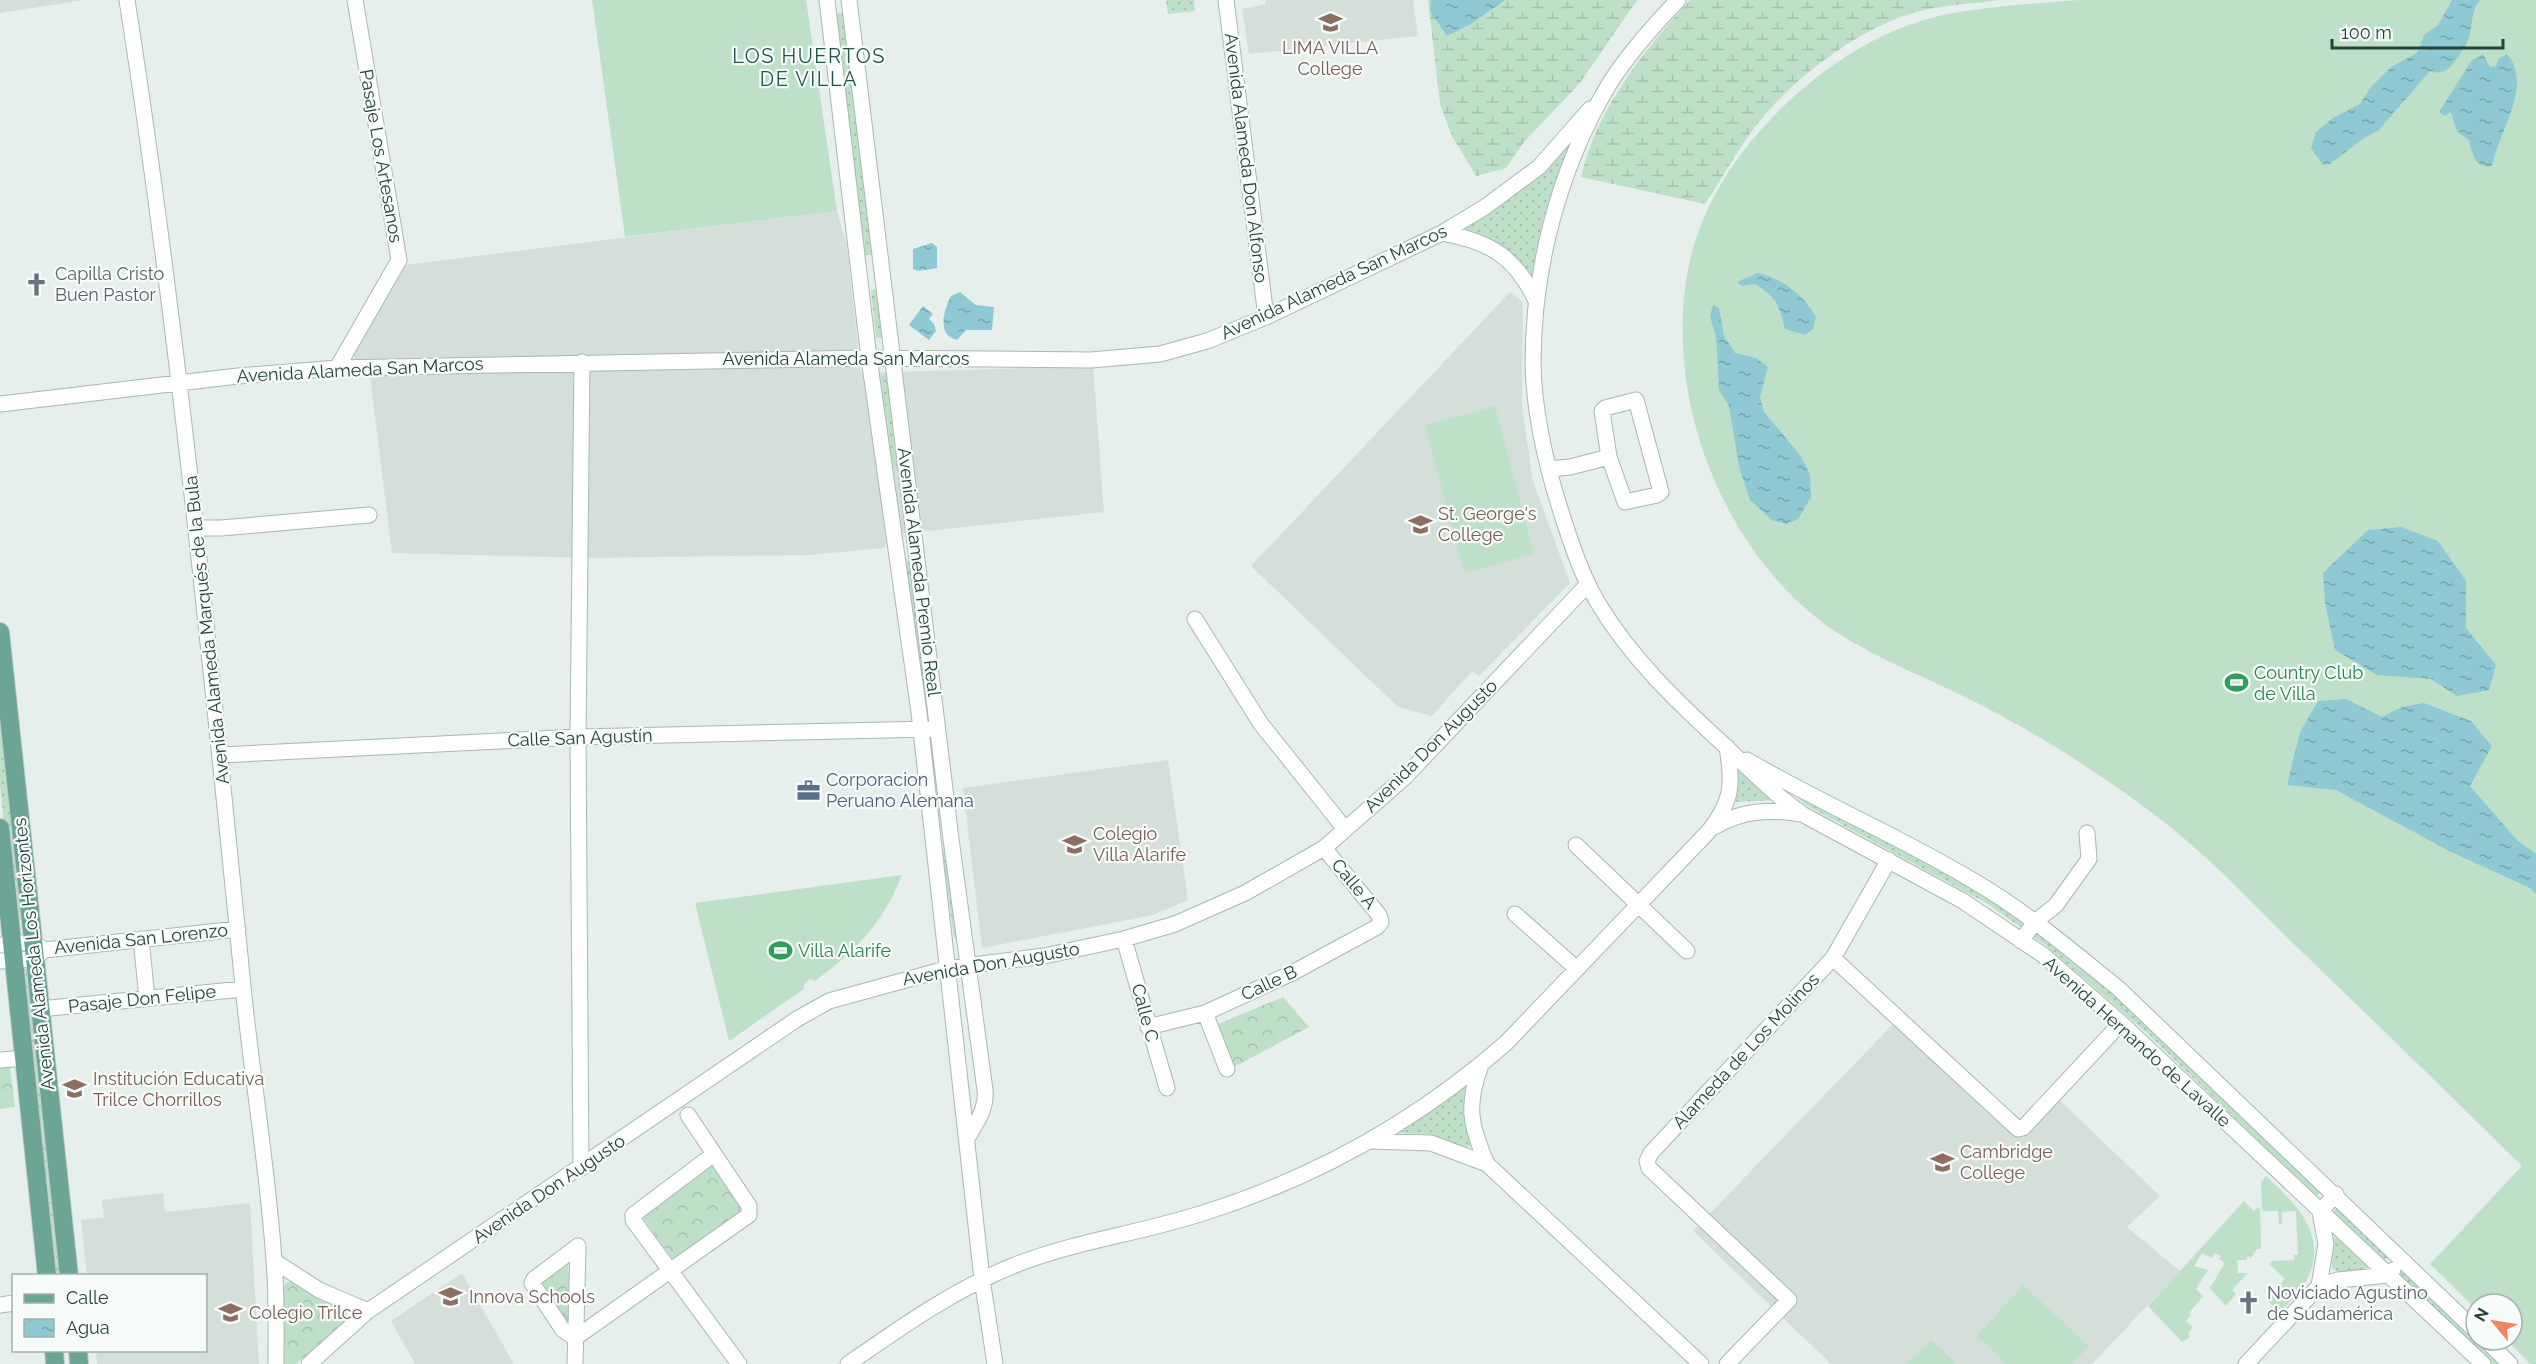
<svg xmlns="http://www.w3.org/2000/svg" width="2536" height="1364" font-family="Raleway,sans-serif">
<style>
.built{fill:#d4dfda}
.grass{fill:url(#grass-dots)}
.forest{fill:url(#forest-crowns)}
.wetland{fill:url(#wetland-marsh)}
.garden{fill:#bfe0c8}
.water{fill:url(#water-ripples)}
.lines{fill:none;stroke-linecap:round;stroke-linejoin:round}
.minor-casing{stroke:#a8b8b2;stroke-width:17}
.major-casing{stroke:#c2cac8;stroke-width:20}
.minor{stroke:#fff;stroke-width:15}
.major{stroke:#6aa596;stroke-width:18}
.labels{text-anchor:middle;stroke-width:4.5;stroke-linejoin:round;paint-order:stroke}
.education-label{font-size:18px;fill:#785e54;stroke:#f7fbf9;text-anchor:start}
.street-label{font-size:18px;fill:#24423a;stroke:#f7fbf9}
.worship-label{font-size:18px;fill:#5b616d;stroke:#f7fbf9;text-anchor:start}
.leisure-label{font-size:18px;fill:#27864d;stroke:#f7fbf9;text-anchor:start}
.service-label{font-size:18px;fill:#4e5e75;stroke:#f7fbf9;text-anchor:start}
.neighbourhood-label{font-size:20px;letter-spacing:1.5px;fill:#1f5548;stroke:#f7fbf9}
</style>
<defs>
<pattern id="grass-dots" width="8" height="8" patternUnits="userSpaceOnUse" patternTransform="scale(1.5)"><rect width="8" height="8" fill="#bfe0c8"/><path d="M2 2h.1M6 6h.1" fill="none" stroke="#a4c1ad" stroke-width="1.8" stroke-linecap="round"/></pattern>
<pattern id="forest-crowns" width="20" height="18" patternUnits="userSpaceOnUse" patternTransform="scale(1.5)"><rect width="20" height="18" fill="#bfe0c8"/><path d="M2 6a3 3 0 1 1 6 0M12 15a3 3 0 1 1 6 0" fill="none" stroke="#a4c1ad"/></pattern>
<pattern id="wetland-marsh" width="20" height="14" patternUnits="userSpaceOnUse" patternTransform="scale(1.5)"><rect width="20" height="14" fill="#bfe0c8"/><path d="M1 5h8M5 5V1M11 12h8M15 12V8" fill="none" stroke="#a4c1ad"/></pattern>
<pattern id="water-ripples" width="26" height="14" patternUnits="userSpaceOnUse" patternTransform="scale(1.5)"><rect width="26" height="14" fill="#8ec9d4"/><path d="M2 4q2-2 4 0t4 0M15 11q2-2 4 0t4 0" fill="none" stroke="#74a5ad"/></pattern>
</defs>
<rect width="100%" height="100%" fill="#e6efeb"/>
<path class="built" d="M0,0H84L0,13Z
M1265,0H1413L1418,36L1249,54L1242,9L1266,4Z
M837,211L847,246L861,373L1093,366L1104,512L889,535L884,548L808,555L590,558L392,553L370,376L352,355L406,265Z
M1510,292L1523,302L1522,407L1533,481L1570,583L1479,676L1472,671L1432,716L1398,707L1251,566Z
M1168,760L1188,900L1153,915L982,948L963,788Z
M1899,1018L2018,1128L2051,1092L2160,1196L2127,1227L2180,1271L2092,1364H1831L1693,1231Z
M163,1193L165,1212L250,1203L259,1364H97L96,1351L206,1350V1276L87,1275L81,1220L104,1217L102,1200Z
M462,1273L514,1364H415L391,1321Z"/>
<path class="grass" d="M1166,0H1194L1195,11L1168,14Z
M843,12L875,254L865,255L834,14Z
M1576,133C1559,177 1535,224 1536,272L1531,276C1516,252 1489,237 1463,229Z
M880,288L885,337L876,338L871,290Z
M889,375L901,466L893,467L881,376Z
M906,561H914L932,703L923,704Z
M0,678L26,918L15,920L0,785Z
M1737,763L1774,800L1736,802Z
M1786,787L1980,890L2107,984L2323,1189L2316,1197L2147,1033L2044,944L1988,904L1806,805Z
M950,849L961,938H954L942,850Z
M32,968L65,1275H52L20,969Z
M1468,1080L1465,1102L1473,1146L1466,1147L1429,1134L1393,1133Z
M2339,1205L2390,1254L2385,1260L2333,1212Z
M2339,1235L2369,1265L2368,1268L2340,1273L2332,1268L2333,1238Z
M2405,1267L2476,1335V1340H2481L2506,1364H2492L2398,1274Z"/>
<path class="forest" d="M1283,997L1309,1027L1234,1067L1218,1024Z
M10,1067L15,1107L0,1109V1068Z
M713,1164L743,1205L742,1212L678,1256L672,1258L642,1217Z
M568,1262L570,1318L566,1321L540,1284V1278Z
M291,1281L347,1307V1316L343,1323L296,1364H284L282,1291L285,1284Z"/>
<path class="wetland" d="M1428,0H1637L1580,83L1524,142L1506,168L1476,176L1452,136L1440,104Z
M1690,0H2001C1976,3 1949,5 1924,10C1865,24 1801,72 1763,117C1741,143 1724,176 1705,204L1581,177C1597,108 1643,52 1690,0Z"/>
<path class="garden" d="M592,0H806L837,211L625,237Z
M2079,0H2536V1364H2530L2507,1340H2512V1304H2476V1309L2430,1264L2522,1166C2449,1094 2375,1022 2301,951C2254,905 2208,855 2155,815C2098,772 2035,732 1971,700C1928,678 1881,661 1841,635C1756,582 1699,477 1686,379C1677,306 1685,242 1724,179C1769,107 1852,37 1935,17C1982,6 2032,4 2079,0Z
M1495,406L1534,554L1464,573L1425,425Z
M902,875C884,922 855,952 815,981L810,979L804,984V989L729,1041L695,903Z
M2266,1176C2299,1206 2333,1241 2302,1288C2296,1297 2287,1304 2279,1312L2266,1299L2285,1279L2269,1264L2273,1261L2294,1260V1255H2298L2296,1211L2282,1212V1224H2279L2278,1211H2262L2261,1182Z
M2244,1201L2254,1211L2258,1207L2260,1209L2261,1249H2257L2251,1258L2248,1256L2246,1260H2237L2238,1273H2248L2232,1290L2236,1294L2226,1306L2210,1288L2225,1263L2219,1259L2221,1256L2215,1253L2212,1258L2202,1253L2194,1266L2208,1270L2196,1289L2203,1296L2189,1313L2191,1315L2186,1321L2193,1327L2188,1334L2190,1337L2182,1342L2148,1306Z
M2023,1285L2089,1346L2072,1364H2006L1977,1336Z
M1931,1340L1956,1364H1907Z"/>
<path class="water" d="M1431,0H1505L1471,24L1447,36L1430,11Z
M2452,0H2480C2471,10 2473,24 2469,37C2466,48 2458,57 2451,66C2444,73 2439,74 2430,71L2379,130L2364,138L2330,164L2323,165L2311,148L2316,132L2333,118L2360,104L2370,88L2391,67L2417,53L2424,35L2438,25Z
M2483,54L2490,67L2496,66L2499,58L2507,54C2534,84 2498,134 2492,166C2475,169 2472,153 2469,140L2457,132L2451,112L2445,116L2439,112L2472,60Z
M932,243L937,247V268L918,271L913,269V249Z
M1757,273C1781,277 1805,296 1816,317L1813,329L1805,335L1785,329C1779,304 1776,297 1755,284L1741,286L1737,282Z
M960,292L976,305L994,307L992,330H966L957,340C936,335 944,310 951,296Z
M1713,305L1719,308L1724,336L1735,353L1756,358L1768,367L1760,397L1764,412L1801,456L1810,475L1811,497L1798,519L1786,524L1772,520L1750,500L1739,467L1729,406L1719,390L1716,336L1710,317Z
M923,306L933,314L929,319L934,324L936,331L929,340L909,325Z
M2401,527L2438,541L2466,581V628L2496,665L2489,690L2457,696L2431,679L2377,675L2335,650L2325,602L2323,573L2368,530Z
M2346,699L2382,717L2402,707L2424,703L2471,721L2492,746L2470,786L2517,840L2536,854V894L2530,888L2449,851L2336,790L2287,785L2300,732L2318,701Z"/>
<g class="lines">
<defs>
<path id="minor" d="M127,0C178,327 210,657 243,986C252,1078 268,1169 274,1261C277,1295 276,1330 276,1364
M827,0L869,358L919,712L982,1279L995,1364
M849,0L951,839L985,1090C987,1110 976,1122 967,1139
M1226,0L1266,317
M1678,0C1653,26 1627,55 1608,86C1559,169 1533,268 1533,364C1534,415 1547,469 1563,518C1572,546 1582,576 1598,603C1631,658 1676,701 1723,744C1742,762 1760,780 1780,797L1802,814L1963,901L2043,955L2121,1023L2483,1364
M1442,233C1489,241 1516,257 1536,301
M337,368L399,260L355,0
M0,404L238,376L337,368L869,358L1091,360L1160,354L1207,341L1266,317L1442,233L1485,207L1539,167L1590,109
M1549,469L1570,467L1609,457L1602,411L1605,408L1636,400L1661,492L1657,495L1625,502L1609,457
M196,528H221L369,515
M1195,619L1261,724L1345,829
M221,755L578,737L931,729
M1747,760C1820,803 1899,836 1972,880C2024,910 2071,950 2118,988L2476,1331
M1714,827C1742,810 1769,809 1801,814
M1576,845L1687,951
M1515,914L1577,969
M141,939L147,998
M1124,939L1167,1088
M2021,941L2035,922L2056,905L2089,859L2087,833
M0,945L33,942L42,948
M1833,958L2018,1129L2023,1128L2121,1023
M0,961L35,959L44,950L238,929
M40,1009L243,989
M1205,1013L1227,1069
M1148,1027L1205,1013L1292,973L1377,927L1381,922L1379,915L1324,848
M0,1060L25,1058
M1481,1065C1466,1105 1470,1125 1487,1164
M1371,1141L1431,1143L1487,1164L1701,1364
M714,1154L633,1215V1220L739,1364
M581,1168L578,737L582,362
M274,1261L319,1290L368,1311
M2319,1286L2338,1280L2388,1275L2393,1270
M0,1305L14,1303
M575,1338L749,1215V1206L688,1115
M575,1338L563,1330L532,1283L534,1279L578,1246
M2486,1340L2510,1364
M309,1364L368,1311L797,1019L829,1001L949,968L1044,956L1124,939L1175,924L1245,893L1324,848L1406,776L1588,584
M575,1364L578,1246
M848,1364C901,1327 955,1289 1015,1265C1076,1241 1142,1233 1203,1213C1315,1178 1418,1120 1506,1043L1709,831C1733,800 1733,784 1727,747
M1727,1364L1789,1300L1649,1168L1647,1161L1651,1153L1833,958L1889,860
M2246,1364L2319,1286L2326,1244L2320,1212L2336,1194"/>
<path id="major" d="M0,632L69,1276
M0,828L47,1276
M54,1350L55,1364
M78,1350L79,1364"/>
</defs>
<use href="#minor" class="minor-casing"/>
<use href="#major" class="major-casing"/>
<use href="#minor" class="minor"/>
<use href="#major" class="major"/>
</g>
<defs>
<symbol id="school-bare" viewBox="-9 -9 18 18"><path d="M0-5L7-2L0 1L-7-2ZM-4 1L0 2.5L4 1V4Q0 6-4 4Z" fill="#8d6e63" stroke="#f7fbf9" stroke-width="2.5" paint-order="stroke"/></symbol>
<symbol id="church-bare" viewBox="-9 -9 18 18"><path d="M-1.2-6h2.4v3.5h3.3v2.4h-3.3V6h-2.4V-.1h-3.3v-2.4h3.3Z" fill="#6b7280" stroke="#f7fbf9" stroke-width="2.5" paint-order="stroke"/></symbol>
<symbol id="stadium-bare" viewBox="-9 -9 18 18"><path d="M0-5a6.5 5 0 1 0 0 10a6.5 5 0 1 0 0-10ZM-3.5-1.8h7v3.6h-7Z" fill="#2e9e5b" stroke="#f7fbf9" stroke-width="2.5" paint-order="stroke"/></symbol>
<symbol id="office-bare" viewBox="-9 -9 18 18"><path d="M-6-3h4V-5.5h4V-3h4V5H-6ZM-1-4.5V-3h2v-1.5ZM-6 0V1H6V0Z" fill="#5c6f8a" stroke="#f7fbf9" stroke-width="2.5" paint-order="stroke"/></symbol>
</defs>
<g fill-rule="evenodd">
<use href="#school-bare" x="1314" y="6" width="33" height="33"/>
<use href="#church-bare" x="20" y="268" width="33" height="33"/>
<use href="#school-bare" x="1404" y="508" width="33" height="33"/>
<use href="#stadium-bare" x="2220" y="666" width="33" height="33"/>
<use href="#office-bare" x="792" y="774" width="33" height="33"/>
<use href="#school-bare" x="1058" y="828" width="33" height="33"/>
<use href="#stadium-bare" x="764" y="934" width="33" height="33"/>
<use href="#school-bare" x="58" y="1072" width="33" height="33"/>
<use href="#school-bare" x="1926" y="1146" width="33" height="33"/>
<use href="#school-bare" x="434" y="1280" width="33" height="33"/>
<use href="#church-bare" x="2232" y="1286" width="33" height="33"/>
<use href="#school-bare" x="214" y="1296" width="33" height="33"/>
</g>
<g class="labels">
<g class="education-label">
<text x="1330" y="54" text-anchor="middle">LIMA VILLA<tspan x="1330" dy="21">College</tspan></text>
<text x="1438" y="520">St. George's<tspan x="1438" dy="21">College</tspan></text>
<text x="1093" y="840">Colegio<tspan x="1093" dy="21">Villa Alarife</tspan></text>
<text x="93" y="1085">Institución Educativa<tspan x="93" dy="21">Trilce Chorrillos</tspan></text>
<text x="1960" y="1158">Cambridge<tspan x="1960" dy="21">College</tspan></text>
<text x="469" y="1303">Innova Schools</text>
<text x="249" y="1319">Colegio Trilce</text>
</g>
<g class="street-label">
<text transform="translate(381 156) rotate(80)" y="6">Pasaje Los Artesanos</text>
<text transform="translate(1246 158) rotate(83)" y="6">Avenida Alameda Don Alfonso</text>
<text transform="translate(1334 282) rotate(-25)" y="6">Avenida Alameda San Marcos</text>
<text x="846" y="365">Avenida Alameda San Marcos</text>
<text transform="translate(360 370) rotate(-3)" y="6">Avenida Alameda San Marcos</text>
<text transform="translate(919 572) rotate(83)" y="6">Avenida Alameda Premio Real</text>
<text transform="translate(207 630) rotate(-96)" y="6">Avenida Alameda Marqués de la Bula</text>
<text transform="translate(580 738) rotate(-2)" y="6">Calle San Agustín</text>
<text transform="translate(1431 746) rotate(-45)" y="6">Avenida Don Augusto</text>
<text transform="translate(1354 884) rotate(50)" y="6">Calle A</text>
<text transform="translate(141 939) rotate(-6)" y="6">Avenida San Lorenzo</text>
<text transform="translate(34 954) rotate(-96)" y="6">Avenida Alameda Los Horizontes</text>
<text transform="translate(991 964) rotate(-10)" y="6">Avenida Don Augusto</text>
<text transform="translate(1269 983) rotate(-25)" y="6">Calle B</text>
<text transform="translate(142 999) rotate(-6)" y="6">Pasaje Don Felipe</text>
<text transform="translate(1145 1013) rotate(75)" y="6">Calle C</text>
<text transform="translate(2137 1042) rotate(42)" y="6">Avenida Hernando de Lavalle</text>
<text transform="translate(1746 1051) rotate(-47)" y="6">Alameda de Los Molinos</text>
<text transform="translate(549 1189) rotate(-34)" y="6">Avenida Don Augusto</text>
</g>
<g class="worship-label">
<text x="55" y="280">Capilla Cristo<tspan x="55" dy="21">Buen Pastor</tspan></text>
<text x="2267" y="1299">Noviciado Agustino<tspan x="2267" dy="21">de Sudamérica</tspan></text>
</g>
<g class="leisure-label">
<text x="2254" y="679">Country Club<tspan x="2254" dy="21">de Villa</tspan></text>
<text x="798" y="957">Villa Alarife</text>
</g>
<g class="service-label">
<text x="826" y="786">Corporacion<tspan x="826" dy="21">Peruano Alemana</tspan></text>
</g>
<g class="neighbourhood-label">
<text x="809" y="63">LOS HUERTOS<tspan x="809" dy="23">DE VILLA</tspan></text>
</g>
</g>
<rect x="12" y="1274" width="195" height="78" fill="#f7fbf9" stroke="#a3b1ad" stroke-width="1.5"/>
<rect x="24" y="1294" width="30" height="9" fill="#6aa596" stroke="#a3b1ad" stroke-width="1.5"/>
<text x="66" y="1304" font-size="18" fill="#24423a">Calle</text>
<rect x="24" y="1319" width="30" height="18" fill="url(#water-ripples)" stroke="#a3b1ad" stroke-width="1.5"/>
<text x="66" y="1334" font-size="18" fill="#24423a">Agua</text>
<g transform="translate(2494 1322) rotate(300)"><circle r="28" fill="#f7fbf9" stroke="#a3b1ad" stroke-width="1.5"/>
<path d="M0-4.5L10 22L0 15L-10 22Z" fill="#f4845f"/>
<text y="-9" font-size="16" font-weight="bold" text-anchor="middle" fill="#24423a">N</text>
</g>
<path d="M2332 39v9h171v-9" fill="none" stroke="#24423a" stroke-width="3"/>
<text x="2341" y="39" font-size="18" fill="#24423a" stroke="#f7fbf9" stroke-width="4.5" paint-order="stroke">100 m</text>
</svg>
